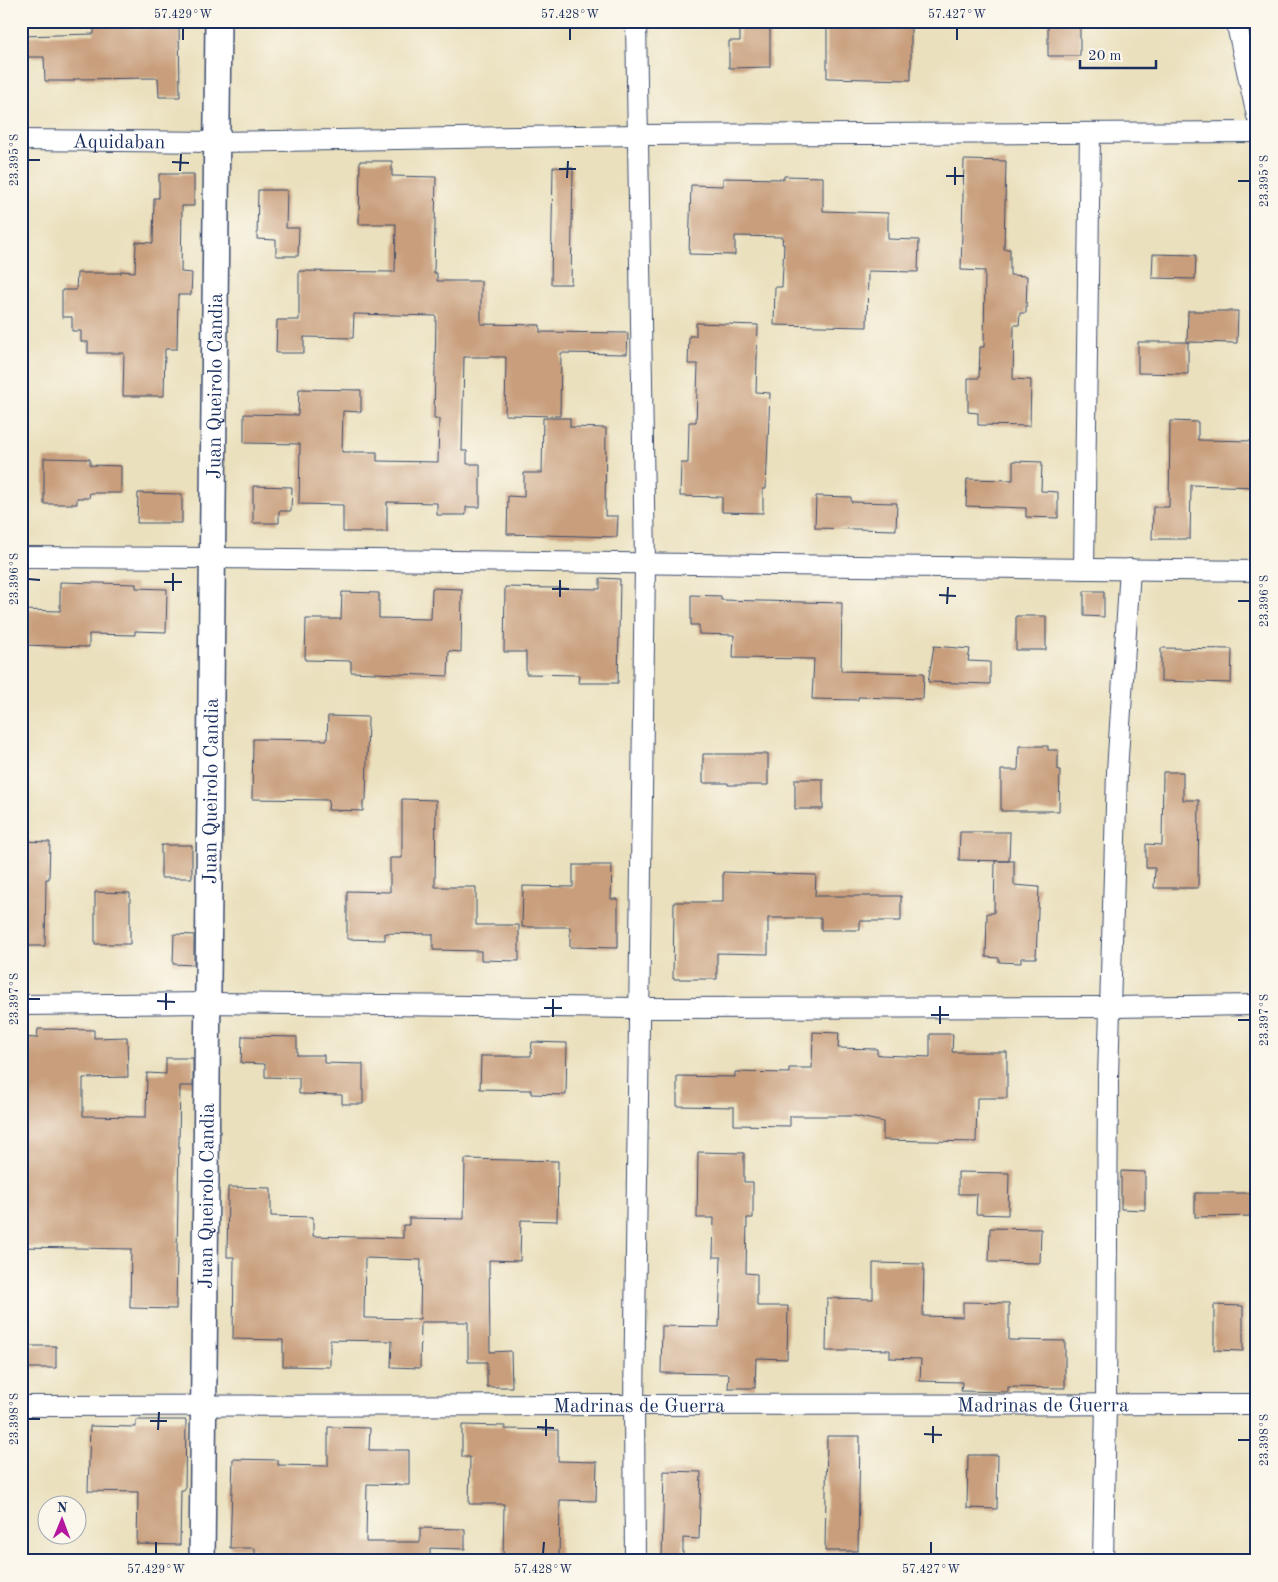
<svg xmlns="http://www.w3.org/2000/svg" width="1278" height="1582" font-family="'Old Standard TT',serif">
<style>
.building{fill:#c89e7b;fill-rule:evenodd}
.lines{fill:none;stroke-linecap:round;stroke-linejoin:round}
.minor-casing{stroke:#3a4a6c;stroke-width:22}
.tertiary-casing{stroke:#3a4a6c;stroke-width:28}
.minor{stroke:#fff;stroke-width:20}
.tertiary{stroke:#fff;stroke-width:25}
.ticks{fill:none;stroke:#1b2f5e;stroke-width:2}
.labels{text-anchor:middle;stroke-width:4;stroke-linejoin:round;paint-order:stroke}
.street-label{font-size:20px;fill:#1b2f5e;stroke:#fbf7ec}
.neatline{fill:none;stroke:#1b2f5e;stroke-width:2}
.ticks-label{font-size:12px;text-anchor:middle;fill:#1b2f5e}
</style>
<rect width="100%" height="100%" fill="#fbf7ec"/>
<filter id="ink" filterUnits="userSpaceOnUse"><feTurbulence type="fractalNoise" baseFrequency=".02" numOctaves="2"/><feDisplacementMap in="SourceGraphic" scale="10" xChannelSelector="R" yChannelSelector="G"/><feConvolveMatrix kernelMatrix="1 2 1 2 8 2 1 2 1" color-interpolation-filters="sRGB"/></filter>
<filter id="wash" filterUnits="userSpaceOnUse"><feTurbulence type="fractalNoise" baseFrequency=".0096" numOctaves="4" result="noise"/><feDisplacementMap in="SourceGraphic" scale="20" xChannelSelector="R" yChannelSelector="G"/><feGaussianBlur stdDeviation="1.12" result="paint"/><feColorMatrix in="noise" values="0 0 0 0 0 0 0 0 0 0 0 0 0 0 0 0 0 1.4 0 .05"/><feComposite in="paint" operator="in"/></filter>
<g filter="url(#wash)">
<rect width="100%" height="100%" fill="#eae0bd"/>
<g id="blocks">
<path class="building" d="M94,21H179L180,97H159L158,78L74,79V81H45L44,57H21V36L94,34Z
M740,21H770V67L729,68V41H740Z
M827,21H911V80L827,78Z
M1048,21H1080V56H1048Z
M964,160L1006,161L1004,249H1010V275L1027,276L1026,313H1020L1019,325H1014L1013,379L1031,380L1030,426L978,425V413L968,412V378H979L980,347H984L985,271L961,270Z
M360,161H392V176L436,177L434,273H437V281H481V324L540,325V332L628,333L627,354L561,353L560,416L505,415L506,357H464L462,451H467V464H480V507H466V515H437V503L387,502V532H343V505L299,504L300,444L244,443V414L298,415L299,389L361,390V412L343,411L342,452H377V461L438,462L439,419H434L436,316L354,314L353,338L304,337V353H276L277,320H299V271L395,272L396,224H359Z
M553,167L573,168L571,284H551Z
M159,174H194V206H182L181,272L192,273L191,295H178L177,349H165L164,396H123L124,353H88V342H81V331H72V317H62V290H76L77,273H121V271L135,272L136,242L153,243L154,198H159Z
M784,176L823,177V211L888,213V239L919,240L918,272L868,271L867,327L774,325L775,287H782L784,244H782L783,237L735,236V255L689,254L691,185L723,186V178L784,179Z
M258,190H287L286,228H299L298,256H276V240L257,239Z
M1153,254L1196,255L1195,279L1152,278Z
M1188,311H1238L1237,343L1187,342Z
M696,323L758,325L756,392L770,393L766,489H763V513L722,512V497L680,496L681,463H688L689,422H696L698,364H688L689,336H696Z
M1138,342H1188V374L1138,373Z
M543,418H570V427L606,428L605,516H618L617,537L507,534L508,496L524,497V473H542Z
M1170,421L1198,422V440L1257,441V487L1191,485L1190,539H1152L1153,507H1169Z
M44,458L90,459V465L121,466V493H90L89,498H77V504H44Z
M1013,461L1042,462L1041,491L1058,492V518L1026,517V508L966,506L967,479L1013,480Z
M253,486L292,487L291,511H279V523H253Z
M138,493L182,494V523H137Z
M816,496L851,497V502L897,503L896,530L815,528Z
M600,578L620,579L618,683H578L579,675L526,674V652H504L505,587L600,589Z
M60,582L136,584V588L167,589L166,632L135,631V635L89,634V647L21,645V610L60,611Z
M432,588L462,589L461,652L449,651L448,676L351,672V661L305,660L306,619H341L342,592L379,593V618L431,619Z
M1084,591H1104V617L1084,616Z
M691,595L721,596V600L842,603L841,671L924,673L923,699L858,697V700L812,699L814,659L733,658L734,635L699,634V625H691Z
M1016,616H1046V650H1016Z
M934,646L970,649L968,661L990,662V684L928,682Z
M1161,648L1232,649L1231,683L1161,681Z
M328,716L368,717L366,801H363V811L328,810L329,800L252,799L253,739L327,740Z
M1019,746H1048V750H1058V770H1060L1059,811H1001V770H1018Z
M703,754H768V785H728V783H703Z
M1163,772H1183V800H1199L1198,888H1154L1155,868H1146V844L1162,845Z
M795,779H823V809H795Z
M402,799L436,800L435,887H476V925H519V961L481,960V951L433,950V934L385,933V940L347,939V891L390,892V858H402Z
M960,832H1010L1009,861L959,860Z
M21,841L50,842L49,879H46L45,946H21Z
M161,845H192V878H161Z
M995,861H1014V885L1039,887L1036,958H1021V963L999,962V958L986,957L987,913H994Z
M573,865H612L611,899H618V948L570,947V927H522L523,886L573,887Z
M723,872L816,875L815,896H901V921H860V930H821V918H768V954L717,953V979H673L674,902H723Z
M95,892L130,893V944H95Z
M174,934L194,935V965L173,964Z
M38,1029L94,1030V1038L127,1037L128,1077L83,1078V1116L146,1117L147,1073L166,1074V1058H193V1086H180L176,1309L130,1308L131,1249L21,1247V1037L37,1038Z
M813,1032L839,1033L838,1048L877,1049V1054L881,1055L930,1057V1034H953L952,1052H1007V1098H977L976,1142L883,1140V1122L855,1116H790V1126L734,1125V1107L677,1106V1076L735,1077V1072L789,1073V1068H812Z
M242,1036L297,1037V1055H324V1063L363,1064V1104H342V1095L299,1094V1078L265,1077V1064L241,1063Z
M532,1042L567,1043L566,1095L531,1094V1090L480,1089L481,1056H531Z
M698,1152L744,1153V1182H753V1218H747L746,1273L757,1274V1306H788L787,1359L756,1358L755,1388H728L729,1374L661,1373L662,1326L719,1327L721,1257H713L714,1218H697Z
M465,1159L558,1161L557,1221L521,1220L520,1261L489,1260L490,1352L511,1351L512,1387H487V1362H468V1322H421L420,1368L391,1367L392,1341L330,1340V1367L283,1366V1340L233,1339L234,1257H227L228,1187L271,1188V1216L313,1217V1236L403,1238V1225H409V1218L464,1219ZM365,1258L421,1260L420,1319L364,1318Z
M1121,1171L1145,1172V1210L1121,1209Z
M958,1172L1009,1173L1008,1215L976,1214L977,1194H958Z
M1195,1193H1257V1216L1195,1217Z
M990,1228L1041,1229L1040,1263L989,1262Z
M873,1263L924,1264L923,1316L963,1317V1302L1009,1303V1340L1065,1341V1388L1008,1387V1392L961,1391L962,1382L920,1381L921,1359L890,1358V1350L846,1349V1351H826L827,1298L873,1299Z
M1214,1305L1243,1306V1351L1214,1350Z
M25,1346H56V1368H25Z
M136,1420H186L185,1490H181L180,1545L137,1544L138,1492L88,1491L90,1426L136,1427Z
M462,1425L505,1426V1429L558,1430V1461L597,1462L596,1501L560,1500L559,1561H503L504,1504H469L470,1457H462Z
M328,1427L370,1428L369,1450H409V1485L367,1484L366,1542H420V1528L465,1529V1549L430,1548V1561H255V1548H230L233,1459L278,1460V1465L328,1466Z
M827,1436H860L858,1551H825Z
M968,1455H998L997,1509L967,1508Z
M664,1471L701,1472L699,1539L683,1538V1561H662Z"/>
</g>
</g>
<g filter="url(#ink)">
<use href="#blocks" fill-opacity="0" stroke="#3a4a6c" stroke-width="1"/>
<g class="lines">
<defs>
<g id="minor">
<path d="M1236,21L1257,116"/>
<path id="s1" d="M21,140L216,142L639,135L1257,132"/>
<path d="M21,557L212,558L1257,571"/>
<path d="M1084,569L1090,133"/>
<path d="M21,1005L208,1003L640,1008L1110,1007L1257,1005"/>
<path id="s2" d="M21,1406L1257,1404"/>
<path d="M635,1561L634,1405L645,563L636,21"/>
<path d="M1103,1561L1106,1404L1108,1077L1117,772L1130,569"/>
</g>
<g id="tertiary">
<path id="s3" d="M202,1561L218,21"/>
</g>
</defs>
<use href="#minor" class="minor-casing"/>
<use href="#tertiary" class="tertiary-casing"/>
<use href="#minor" class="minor"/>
<use href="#tertiary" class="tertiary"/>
</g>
</g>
<path class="ticks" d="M183,40V28M570,40V28M957,40V28M28,160H40M172,162L189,163M559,169H576M180,171L181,154M946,176H964M567,178L568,161M1238,181H1250M955,185V167M28,579L40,580M164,582H182M552,589H569M173,591V573M939,595L956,596M560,597V580M1238,601H1250M947,604L948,587M28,999H40M157,1001L175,1002M544,1008H562M166,1010V993M931,1015H949M553,1017V999M1238,1020H1250M940,1024V1006M28,1419H40M150,1421H167M537,1427L554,1428M158,1430L159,1412M924,1434L942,1435M546,1436V1419M1238,1440H1250M933,1443V1426M156,1554V1542M543,1554L544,1542M931,1554V1542"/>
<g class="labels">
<g class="street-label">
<text dy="7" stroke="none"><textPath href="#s1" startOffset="98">Aquidaban</textPath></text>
<text dy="7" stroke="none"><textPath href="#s3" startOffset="1175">Juan Queirolo Candia</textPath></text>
<text dy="7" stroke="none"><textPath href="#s3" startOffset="770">Juan Queirolo Candia</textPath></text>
<text dy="7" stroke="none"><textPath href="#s3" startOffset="365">Juan Queirolo Candia</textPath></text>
<text dy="7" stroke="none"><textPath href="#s2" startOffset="1022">Madrinas de Guerra</textPath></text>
<text dy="7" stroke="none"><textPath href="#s2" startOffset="618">Madrinas de Guerra</textPath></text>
</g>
</g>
<rect width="1278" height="1582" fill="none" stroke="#fbf7ec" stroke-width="55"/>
<g transform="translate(62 1520) rotate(1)"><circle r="24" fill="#fbf7ec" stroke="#a1a7b3"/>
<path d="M0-4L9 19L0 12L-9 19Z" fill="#b5179e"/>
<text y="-8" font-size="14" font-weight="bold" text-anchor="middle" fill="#1b2f5e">N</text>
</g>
<path d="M1080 60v8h76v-8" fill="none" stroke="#1b2f5e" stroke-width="2.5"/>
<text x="1088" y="60" font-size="15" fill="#1b2f5e" stroke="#fbf7ec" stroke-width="4" paint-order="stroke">20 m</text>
<rect x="28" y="28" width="1222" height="1526" class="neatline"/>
<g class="ticks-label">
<text x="183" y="18">57.429°W</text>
<text x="570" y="18">57.428°W</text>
<text x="957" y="18">57.427°W</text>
<text transform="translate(14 160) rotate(-90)" y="4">23.395°S</text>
<text transform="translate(1264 181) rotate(-90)" y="4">23.395°S</text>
<text transform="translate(14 579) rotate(-90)" y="4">23.396°S</text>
<text transform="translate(1264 601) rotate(-90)" y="4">23.396°S</text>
<text transform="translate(14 999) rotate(-90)" y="4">23.397°S</text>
<text transform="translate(1264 1020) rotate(-90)" y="4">23.397°S</text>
<text transform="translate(14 1419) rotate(-90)" y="4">23.398°S</text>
<text transform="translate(1264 1440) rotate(-90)" y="4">23.398°S</text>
<text x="156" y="1573">57.429°W</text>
<text x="543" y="1573">57.428°W</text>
<text x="931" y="1573">57.427°W</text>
</g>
</svg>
